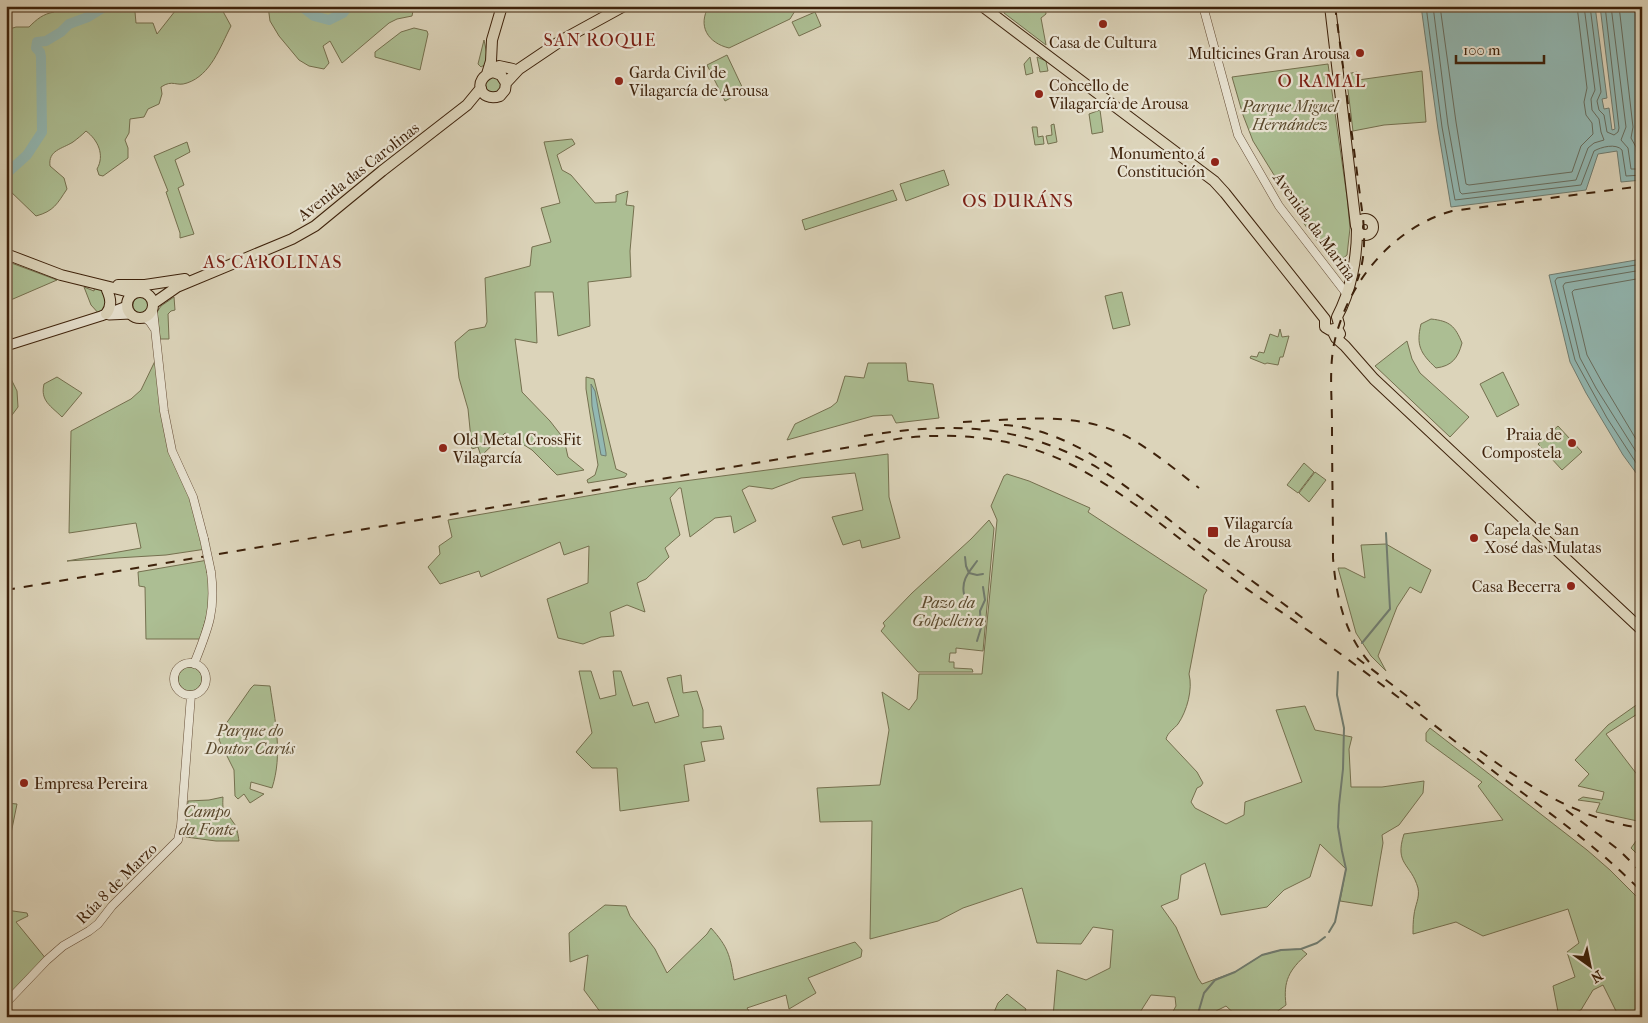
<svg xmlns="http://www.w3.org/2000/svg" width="1648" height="1023" font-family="'IM FELL French Canon',serif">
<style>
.green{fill:#acbe93;stroke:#75704f}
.water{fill:#92b8b3;stroke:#707c70}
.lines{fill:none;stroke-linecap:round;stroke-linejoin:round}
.shore{stroke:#686d5f;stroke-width:1}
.stream{stroke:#707c70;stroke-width:2}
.river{stroke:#92b8b3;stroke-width:10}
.tertiary-casing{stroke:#664e37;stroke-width:9}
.secondary-casing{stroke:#3e220b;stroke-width:11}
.primary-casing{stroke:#3e220b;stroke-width:12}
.tertiary{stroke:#e8e3d2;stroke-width:8}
.secondary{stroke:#e8e3d2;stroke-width:9}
.primary{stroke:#dcd4ba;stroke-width:10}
.rail{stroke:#3e220b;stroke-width:2;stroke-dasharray:9 9;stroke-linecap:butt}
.tertiary-bridge-casing{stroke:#664e37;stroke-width:9;stroke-linecap:butt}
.tertiary-bridge{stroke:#e8e3d2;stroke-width:8}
.poi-dot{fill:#8f2418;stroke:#e8e3d2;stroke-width:2}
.labels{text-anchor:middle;stroke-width:4.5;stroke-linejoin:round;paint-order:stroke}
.poi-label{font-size:16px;fill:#3e220b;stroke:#e8e3d2;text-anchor:start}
.park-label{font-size:16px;font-style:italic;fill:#5a492d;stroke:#e8e3d2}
.street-label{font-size:16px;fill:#3e220b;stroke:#e8e3d2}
.neighbourhood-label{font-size:18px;letter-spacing:1px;fill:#7a1f14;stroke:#e8e3d2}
</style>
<rect width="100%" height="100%" fill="#dcd4ba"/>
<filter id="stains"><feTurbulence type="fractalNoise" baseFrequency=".004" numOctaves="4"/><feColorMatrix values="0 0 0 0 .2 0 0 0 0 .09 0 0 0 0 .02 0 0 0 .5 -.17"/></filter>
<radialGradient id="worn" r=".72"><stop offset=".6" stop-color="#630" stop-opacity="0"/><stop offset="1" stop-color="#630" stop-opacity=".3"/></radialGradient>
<path class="green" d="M48,6H138L135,12L136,23H153L157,34L179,6H220L231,26C220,47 211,75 187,83C176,87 173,79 161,87L162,94L159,104L148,109L144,117L130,119L129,133L125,140L128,148V158L103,176L99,175L97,169C105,155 98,140 86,131C82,135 77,139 73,142C62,149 48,150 50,166L64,178L67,189C57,204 54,211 36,216L8,189L6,190V30L16,27H29C37,19 43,14 54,12Z
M268,6H414L412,16L397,19L389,23L342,63L330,41L323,46L329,63L324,69L309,66L299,60L279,36L270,21Z
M709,6H798L790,19L729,48C708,43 697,26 709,6Z
M1003,6H1045L1046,14L1041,18L1046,45L1004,13Z
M815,12L821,26L799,36L792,22Z
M414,28L427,31L428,34L420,70L375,57V52L401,32Z
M484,40L488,59L486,64L481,67L478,64Z
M727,55L744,91L725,101L707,65Z
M1030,57L1033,73L1026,75L1024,64Z
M1037,57L1046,61L1048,71L1040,72Z
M1328,64L1347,197L1350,228L1347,255L1341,260L1331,259L1305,225L1253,141L1243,115L1232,77Z
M1422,71L1426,122L1384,125L1353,131L1346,74L1357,72L1358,80Z
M495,76L502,82L500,90L493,94L486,89L485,81Z
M1100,110L1103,132L1092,134L1089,114Z
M1054,124L1057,142L1048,144L1046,136L1052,135L1051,125Z
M1032,127H1037L1038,137L1043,136L1044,144L1035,145Z
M572,139L575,144L557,155L562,170L571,175L595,203L616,202V195L628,191L626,205L634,206L630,251L631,277L588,282L590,326L558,336L553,292H535L537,343L515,339L522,392L550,421L564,439L568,457L584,470L557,475L532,450L505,433L481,456L478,447L472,449L468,409L459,378L455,342L469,330L485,327L487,322L485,278L530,266L532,247L551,242L541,208L560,203L544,142Z
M187,142L190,152L175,160L184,185L178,188L194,234L180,238V233L166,192L168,191L154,156Z
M944,170L949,185L906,201L900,184Z
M893,190L897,200L805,230L802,220Z
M6,261L57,280L6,302Z
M95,284L111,300L101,316L91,305L84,287L94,291Z
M1122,292L1130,325L1113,329L1105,296Z
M174,297L175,310L171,311L168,314L169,339H160L157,312L161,306Z
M133 305a8 8 0 1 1 16 0a8 8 0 1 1-16 0Z
M1431,319C1450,321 1455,326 1462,343C1458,358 1452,366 1436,368C1420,353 1416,345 1421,324Z
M1280,329L1282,337L1289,336L1283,357H1280L1278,365L1267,363L1265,364L1250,358L1251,356L1257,357L1259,352L1264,353L1270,334L1278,337Z
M1407,341L1412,359L1420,373L1469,417L1450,437L1375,366Z
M155,361L172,451L186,480L206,549L166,555L67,561L141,548L136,523L69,533L71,431L131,399L141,390Z
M868,363H906L908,381L933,384L939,418L896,423L892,415L873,416L787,440L795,424L831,407L837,402L845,376L864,378Z
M6,369L17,391L18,407L6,423Z
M1503,372L1519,405L1497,417L1480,384Z
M57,377L82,393L62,417C51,406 40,401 44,384Z
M586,377L594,379L616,469L627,474L625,477L588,483L587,480L595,475L598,465L586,389Z
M1558,426L1582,452L1562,470L1538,444Z
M888,454L889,497L900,538L862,548L860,540L843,545L832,517L863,510L855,473L801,478L772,489L749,486L742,490L756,521L734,533L731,516L715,518L690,537L681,488H679L670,498L680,535L665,548L669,557L646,579L637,583L645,612L627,605L610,612L614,636L601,637L583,644L558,638L547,599L588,583L589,546L564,555L560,542L481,577L479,571L440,584L428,567L440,554L439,546L452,537L448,520L639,487Z
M1304,463L1314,472L1298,493L1287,485Z
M1315,472L1326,480L1309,502L1299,493Z
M1007,474L1029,481L1090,508L1088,512L1207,590L1204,595L1202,606L1189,674C1193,689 1187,711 1178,724C1174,729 1168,732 1166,739L1197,772L1203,783L1201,786L1197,788L1191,802L1195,808L1226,824L1244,815L1245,802L1302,782L1276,710L1305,706L1315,730L1352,737L1349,749L1351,787H1382L1424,781L1423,793L1399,825L1382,835L1383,843L1372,906L1340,901L1346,869L1320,844L1310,877L1284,890L1267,907L1221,915L1205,863L1181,875L1178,899L1161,906L1176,927L1198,978L1202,984L1235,972L1262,955L1281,950L1301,949L1307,954C1289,970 1283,981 1286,1005L1275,1013V1017H1261L1256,1013L1238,1017L1226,1006L1216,1011L1212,1017H1170L1176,1006L1175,997L1151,995L1137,1017H1053L1057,970L1086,980L1110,968L1113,930L1093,927L1081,944L1037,943L1022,888L963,908L938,921L870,939L872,821L820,822L817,788L880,785L889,730L882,692L909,710L917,699L919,674H982L997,520L991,506L1004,476Z
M989,520L994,528L983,651L956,648V653H950L949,662H954V668L972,669L973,672H918L881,631L885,626L883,623L912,593L971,539Z
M1386,544L1431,570L1421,593L1410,587L1397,607L1378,656L1386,671L1371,656L1356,633L1338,568H1345L1365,578L1361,545Z
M208,560L211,595L209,608L200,639H146L145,587L139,586L138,572Z
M178 679a12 12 0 1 1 24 0a12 12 0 1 1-24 0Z
M579,671H591L600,699L616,695L613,671H621L633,706L648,702L655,723L679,716L667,678L681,675L683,693L697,691L703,710V728L721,726L724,739L701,742L705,761L684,765L689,801L620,811L617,768H592L576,752L592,733Z
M254,685L270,686C275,721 283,754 272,788L251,782L250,789L264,794L250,803L244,794L238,799L235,796L234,770L219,740L223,728L251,688Z
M1642,701V711L1606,734L1642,781V822L1596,812L1600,803L1578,800L1583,797L1602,800L1604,792L1578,786L1589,774L1575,760L1608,725Z
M1430,728L1587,850L1610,870L1642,902V1017H1619L1603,985L1593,990L1581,1010L1559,1017L1553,986L1575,977L1567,952L1579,943L1568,909L1483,936L1456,922L1413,934C1413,928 1413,921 1414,915C1415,905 1420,898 1418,888C1411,863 1394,865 1404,834L1503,820L1478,786L1482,782L1426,741V733Z
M223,797C222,815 225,809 233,822C237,826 238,835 239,841H216L186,837L188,801L209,800Z
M6,803L17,804L6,858Z
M1639,837H1642V859L1631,848Z
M605,905L626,906L630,916L655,949L667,973L707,934L711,928C728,947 730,955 734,980L855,942L862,950L861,957L808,978L816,993L789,1009L786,995L747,1008L753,1017H717L716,1011L699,1017H604L584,990L588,955L570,962L569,933Z
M6,910L27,913L28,916L16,922L47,960L6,1003Z
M1007,994L1026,1009L1023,1017H992L998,1003Z"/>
<path class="water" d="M1421,6H1595L1607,98L1602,99L1604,109L1609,108L1612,130L1615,129L1600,6H1642V180L1621,182L1617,151L1598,154L1586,190L1451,207L1438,129Z
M1642,259V481L1623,455L1586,393L1570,362L1549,275Z
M591,384L595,391L606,453V456L601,455L592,406Z"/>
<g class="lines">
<path class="shore" d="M1426,6L1442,127L1455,200L1581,185L1594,151C1601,147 1616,143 1622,150L1626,176L1642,175
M1433,6L1448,125L1460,192L1462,194L1576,180L1588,148L1594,143L1604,140L1601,132L1599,119L1592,110L1591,99L1595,90L1584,6
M1440,6L1456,122L1466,184L1469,185L1572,172L1581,146L1593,134L1592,123L1586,115L1584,102L1587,88L1577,6
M1590,6L1601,92L1597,101L1599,110L1604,115L1607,132L1614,135L1618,132L1619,128L1605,6
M1611,6L1626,127L1621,140L1628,148L1631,169H1642
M1619,6L1633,127L1631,138L1636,147L1637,160L1642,162
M1642,264L1557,278L1555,281L1575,360L1607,418L1642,472
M1642,270L1565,283L1563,286L1580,358L1596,388L1642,461
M1642,278L1574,290L1572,292L1587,355L1603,384L1642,449"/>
<path class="stream" d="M965,557L966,566L969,573L977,575L983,574
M964,594C961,580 969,572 977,561
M977,641L981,628L980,611L985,600L983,587
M1362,643L1390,609L1386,533
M1329,932L1335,922L1346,869L1342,851L1338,827L1339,805L1343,769L1344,728L1337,695L1338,672
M1197,1017L1204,993L1215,980L1235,972L1262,955L1281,950L1301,949L1317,943L1325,937"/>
<path class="river" d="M301,6L314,16L329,20L343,13L348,6
M6,174L27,155L42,132L41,57L40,52L36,48L37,42L46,41L61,32L69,24L88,17L106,6"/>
<defs>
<path id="tertiary" d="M1203,6L1238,135L1279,206L1346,293
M153,310L164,411L172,451L193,497L204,539
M144,317L150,322L154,328
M174 679a16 16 0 1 1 32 0a16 16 0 1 1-32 0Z
M194,664C208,629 216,611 211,572
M6,1003L47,960L63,946L89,931L98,924L112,906L178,840L181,826L191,695"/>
<path id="secondary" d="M109,315L131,314
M6,346L101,316L127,306"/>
<path id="primary" d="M982,6L1214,181L1225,193L1325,319V327L1330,330L1337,328
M1330,6L1356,226
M499,66L513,69
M487,74L491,61L492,40L502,6
M506,83L501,75L493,72C472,78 479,103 500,96L505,90L506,83L519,69L562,40L624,6
M1357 227a8 8 0 1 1 16 0a8 8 0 1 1-16 0Z
M6,254L61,275L134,293
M118,285H145L185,279
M127 305a13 13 0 1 1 26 0a13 13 0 1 1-26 0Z
M154,303L177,287L292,239L315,226L382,171L467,105L481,88
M106,314C112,306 111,299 107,290
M1332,330L1336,338L1345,346L1374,379L1642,630
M1340,334L1337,328L1339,324L1337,317C1351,291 1357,258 1357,229"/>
</defs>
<use href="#tertiary" class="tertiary-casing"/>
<use href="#secondary" class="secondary-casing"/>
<use href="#primary" class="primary-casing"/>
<use href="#tertiary" class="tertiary"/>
<use href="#secondary" class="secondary"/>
<use href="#primary" class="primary"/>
<path class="rail" d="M1335,6L1363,218C1365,240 1365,260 1357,281
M963,422C1018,420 1077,410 1128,437C1153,451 1176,470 1199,488
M1004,425C1043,427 1079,446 1112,467
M864,436C950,422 1020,423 1098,468C1129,487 1158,511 1186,533C1227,563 1268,592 1308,622
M6,590L903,438C960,432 1017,438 1068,463C1127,492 1182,543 1236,581C1258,598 1283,612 1306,629C1371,675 1434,725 1497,774C1547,811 1598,847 1642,892
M1357,658L1420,706
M1369,662C1344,633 1336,595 1333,558C1333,513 1332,469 1332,424C1332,398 1329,370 1334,344C1347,283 1392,228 1452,211L1642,186
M1480,751C1529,787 1581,820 1642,828
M1566,810L1619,850L1642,873"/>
<defs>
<path id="tertiary-bridge" d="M204,539L211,572"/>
</defs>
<use href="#tertiary-bridge" class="tertiary-bridge-casing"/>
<use href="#tertiary-bridge" class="tertiary-bridge"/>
</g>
<g class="poi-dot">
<circle cx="1103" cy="24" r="5"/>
<circle cx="1360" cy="53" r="5"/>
<circle cx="619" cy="81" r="5"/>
<circle cx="1039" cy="94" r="5"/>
<circle cx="1215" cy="162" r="5"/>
<circle cx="1572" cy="443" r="5"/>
<circle cx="443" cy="448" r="5"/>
<rect x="1207" y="526" width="12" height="12" rx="2.5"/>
<circle cx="1474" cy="538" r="5"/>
<circle cx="1571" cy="586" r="5"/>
<circle cx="24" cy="783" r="5"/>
</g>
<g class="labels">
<g class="poi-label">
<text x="1103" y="48" text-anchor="middle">Casa de Cultura</text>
<text x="1350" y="59" text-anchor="end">Multicines Gran Arousa</text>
<text x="629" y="78">Garda Civil de<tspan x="629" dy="18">Vilagarcía de Arousa</tspan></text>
<text x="1049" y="91">Concello de<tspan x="1049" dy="18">Vilagarcía de Arousa</tspan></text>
<text x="1205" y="159" text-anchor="end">Monumento á<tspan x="1205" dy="18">Constitución</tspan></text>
<text x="1562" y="440" text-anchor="end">Praia de<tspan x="1562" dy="18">Compostela</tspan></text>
<text x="453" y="445">Old Metal CrossFit<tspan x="453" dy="18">Vilagarcía</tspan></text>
<text x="1224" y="529">Vilagarcía<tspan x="1224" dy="18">de Arousa</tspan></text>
<text x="1484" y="535">Capela de San<tspan x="1484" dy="18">Xosé das Mulatas</tspan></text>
<text x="1561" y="592" text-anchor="end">Casa Becerra</text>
<text x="34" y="789">Empresa Pereira</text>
</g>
<g class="park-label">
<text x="1290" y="112">Parque Miguel<tspan x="1290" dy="18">Hernández</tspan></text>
<text x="948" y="608">Pazo da<tspan x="948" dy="18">Golpelleira</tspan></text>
<text x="250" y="736">Parque do<tspan x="250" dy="18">Doutor Carús</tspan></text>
<text x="207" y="817">Campo<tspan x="207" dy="18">da Fonte</tspan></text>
</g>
<g class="street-label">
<text transform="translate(358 171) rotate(-38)" y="6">Avenida das Carolinas</text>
<text transform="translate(1315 226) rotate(54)" y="6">Avenida da Mariña</text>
<text transform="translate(116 883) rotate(-45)" y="6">Rúa 8 de Marzo</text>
</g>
<g class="neighbourhood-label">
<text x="600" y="46">SAN ROQUE</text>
<text x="1322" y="87">O RAMAL</text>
<text x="1018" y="207">OS DURÁNS</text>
<text x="273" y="268">AS CAROLINAS</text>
</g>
</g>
<rect width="1648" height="1023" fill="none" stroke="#dcd4ba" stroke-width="25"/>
<rect x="8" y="8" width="1633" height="1008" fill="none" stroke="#3e220b" stroke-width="2.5"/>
<rect x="12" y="12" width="1623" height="998" fill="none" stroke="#3e220b"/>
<g transform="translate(1590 966) rotate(147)" stroke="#e8e3d2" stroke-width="4" paint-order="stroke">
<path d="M0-4L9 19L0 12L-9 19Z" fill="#3e220b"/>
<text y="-8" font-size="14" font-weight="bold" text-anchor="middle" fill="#3e220b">N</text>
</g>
<path d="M1456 55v8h88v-8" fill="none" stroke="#3e220b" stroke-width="2.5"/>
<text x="1463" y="55" font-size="15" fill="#3e220b" stroke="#e8e3d2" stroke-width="4" paint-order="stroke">100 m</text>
<rect width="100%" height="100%" filter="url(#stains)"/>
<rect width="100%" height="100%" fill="url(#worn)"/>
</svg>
